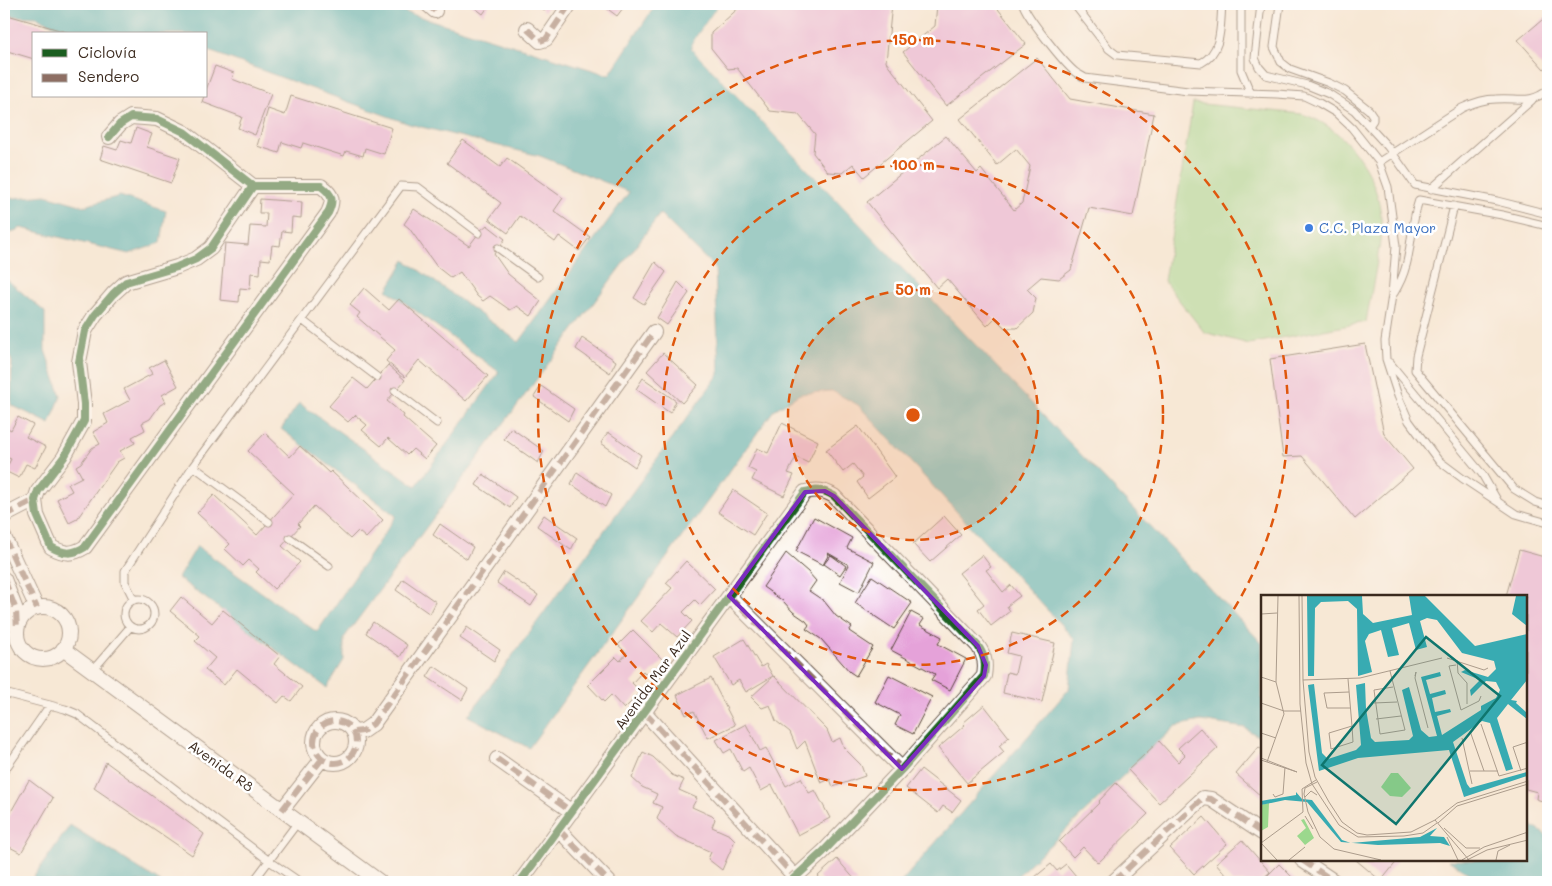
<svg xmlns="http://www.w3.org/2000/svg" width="1552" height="886" font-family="Mali,sans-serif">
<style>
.green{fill:#9bd88d;stroke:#6b8156}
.water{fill:#38abb2;stroke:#3a6a68}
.pier{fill:#f7e8d5}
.building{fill:#e5a2d9}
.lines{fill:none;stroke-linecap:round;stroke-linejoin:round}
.lane-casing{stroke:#574639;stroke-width:9}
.street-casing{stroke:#574639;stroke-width:16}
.lane{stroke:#fff;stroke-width:7}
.street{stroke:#fff;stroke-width:14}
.quiet{stroke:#8d6e63;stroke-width:6;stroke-dasharray:12 6;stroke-linecap:butt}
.cycleway-casing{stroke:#fff;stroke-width:11}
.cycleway{stroke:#1b5e20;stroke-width:8}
.marked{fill:none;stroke:#7b2cbf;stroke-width:4;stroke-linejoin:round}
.ring{fill:none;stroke:#df570d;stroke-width:2.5;stroke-dasharray:9 6}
.shop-dot{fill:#3f7fe0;stroke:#fff;stroke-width:2}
.labels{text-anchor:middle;stroke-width:5;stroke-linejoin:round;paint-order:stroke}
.shop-label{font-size:14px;fill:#366cbe;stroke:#fff;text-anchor:start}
.street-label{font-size:14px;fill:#3b2a1e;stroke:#fff}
.inset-road{fill:none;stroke:#ac9c8c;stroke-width:1}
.view{fill:#0f766e;fill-opacity:0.15;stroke:#0f766e;stroke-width:2.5}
.inset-edge{fill:none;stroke:#3b2a1e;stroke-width:2.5}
.centre{fill:#df570d;stroke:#fff;stroke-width:2.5}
.ring-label{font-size:15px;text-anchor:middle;font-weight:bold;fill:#df570d;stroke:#fff;stroke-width:5;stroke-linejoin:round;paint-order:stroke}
</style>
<rect width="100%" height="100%" fill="#fff"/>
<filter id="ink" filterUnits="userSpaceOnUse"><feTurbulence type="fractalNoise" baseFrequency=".02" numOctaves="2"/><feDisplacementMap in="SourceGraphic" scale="10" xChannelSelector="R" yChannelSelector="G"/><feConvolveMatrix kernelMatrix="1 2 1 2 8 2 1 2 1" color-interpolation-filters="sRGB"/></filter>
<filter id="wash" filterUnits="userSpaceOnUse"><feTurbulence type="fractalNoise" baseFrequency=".0096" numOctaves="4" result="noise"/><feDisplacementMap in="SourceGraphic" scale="20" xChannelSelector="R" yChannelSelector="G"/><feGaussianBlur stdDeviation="1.12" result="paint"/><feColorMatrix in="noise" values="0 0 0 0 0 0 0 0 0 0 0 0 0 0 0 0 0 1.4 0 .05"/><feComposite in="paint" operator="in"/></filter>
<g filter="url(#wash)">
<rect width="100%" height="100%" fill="#f7e8d5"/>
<path class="green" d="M1193,103L1302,114C1349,128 1385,183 1381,232C1378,262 1371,293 1366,322L1249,344L1204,332L1164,281Z"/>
<path class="water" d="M4,4H379L609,75L656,4H719L692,43V49L1262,643V739L1245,728L1201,721L1176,726L1011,882H901L1069,689L1074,639L858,405L832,391L800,394L774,410L529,748L468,716L719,374L715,268L660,214L344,638V660L327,688L178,578L197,546L317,632L396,516L281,429L299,403L416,486L499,372L387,290L405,260L519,342L629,192L540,156L409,124L206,50V34H72L37,17L4,16Z
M46,195L84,206L120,196L166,211L161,243L129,254L21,228L4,236V199Z
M4,277L45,312V350L61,396L50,424L11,405L12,362L4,343Z
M1526,822L1548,836V882H1477V878L1448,860H1526Z
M70,825L161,882H30Z"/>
<path class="pier" d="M719,4L721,5L694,44V47L1088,457L1086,459L692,49V43Z"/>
<g id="blocks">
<path class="building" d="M470,4H490L483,14Z
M537,4H551L544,11Z
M601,4H626L617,16Z
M743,4H892L886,62L932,121L864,177L853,164L842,173L828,172L813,153L815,134L798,114L770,111L737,68L728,69L711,48V33Z
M937,4H994L1026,44L946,106L903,52L935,26Z
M4,14L70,33V34H34V59L4,50Z
M1548,15V66L1544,69L1518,40Z
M1037,58L1070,99L1154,114L1133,216L1089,208L1071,270L1059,279L1041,277L1027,289L1036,298L1033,313L1017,328H1005L995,318L987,326L947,279L937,288L867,202L946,136L977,173L981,169L1014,210L1022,203L1030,166L1016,149L997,165L960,119Z
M215,66L234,73L232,79L271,94L255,135L238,128L242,117L202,102L204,96H206V90Z
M291,96L392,128L384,154L365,148L363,156L346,151L344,156L303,143L301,148L282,142L279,153L257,146L268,109L285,115Z
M136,128L152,134L147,147L180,158L171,183L100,159L104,146L117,150L121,140L131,143Z
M463,140L500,167L507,158L563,198L554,211L590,237L579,251L559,236L555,242L520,216L508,233L489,219L501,203L447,163Z
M260,199L302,202L301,218L292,217L291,232L282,231L280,246L272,245L270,260L261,259L260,274L251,273L250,289L240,288L239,302L220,300L225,243L248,245L250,226L266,227L267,213H259Z
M414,209L469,246L481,230L487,225L505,239L494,254L508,274L541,301L531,316L517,306L510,310L490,296L483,301L477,296L460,272L451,278L437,267L409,228L404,224Z
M655,262L666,272L644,304L634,298Z
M678,282L689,293L667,325L657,318Z
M364,288L389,310L399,299L488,376L466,401L419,360L405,377L386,361L395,350L357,317L360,313L350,305Z
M582,338L616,361L610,373L576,349Z
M1365,344L1384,434L1413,469L1355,519L1302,456L1283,457L1270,359Z
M663,353L698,385L682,403L647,371Z
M164,360L178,386L162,395L166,402L160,405L150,419L142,423L145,430L132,437L135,443L120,451L124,458L117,462L77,519L69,523L57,499L72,491L68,484L82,477L76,466L81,463L92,448L100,444L93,432L108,423L104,414L130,400L124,389L152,374L149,368Z
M388,365L405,380L387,401L404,415L403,417L436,446L425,459L413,449L407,455L388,438L381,446L362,430L367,425L355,415L348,422L329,406L353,378L367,389Z
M643,378L676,401L670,413L636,389Z
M541,386L574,409L568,421L534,397Z
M18,417L33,425L26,437L46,447L35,468L26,464L19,478L5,471L11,459L4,456V426L11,430Z
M782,423L818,441L808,463L796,457L788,473L794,475L784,496L752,480L756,472L748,468L757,448L768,453Z
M858,426L895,477L868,498L857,482L863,477L853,464L843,472L826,450Z
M511,428L544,451L538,463L504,439Z
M608,432L641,455L635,467L601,443Z
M265,433L290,457L300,446L329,473L331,471L383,520L366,538L358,531L350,539L314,506L298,524L300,526L282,546L300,562L274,589L256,572L259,569L249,560L243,566L225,549L230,544L197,513L214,495L257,535L294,494L248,451Z
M577,472L611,495L605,507L571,484Z
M483,474L516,497L510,508L476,485Z
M733,490L767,513L753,535L718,512Z
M544,515L577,538L571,550L537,526Z
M944,516L961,535L930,562L913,544Z
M814,517L852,538L847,548L874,562L859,592L840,582L849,565L828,553L829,554L823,565L796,551Z
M440,524L473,547L467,559L433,535Z
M1519,550L1548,558V803L1536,799L1537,792L1526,789V596H1506Z
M786,553L808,572L816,581L809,591L824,601L836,616L852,627L849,631L873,647L856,676L850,672L821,639L806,629L809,625L806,621L793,612L783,601L763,587Z
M831,555L846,566L840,575L824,564Z
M982,555L991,567L986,570L1003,592L1011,585L1020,596L1007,606L1010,611L991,626L978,609L984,604L959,573Z
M686,561L715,589L700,605L695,600L683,612L692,621L677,637L661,623L653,632L641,621L672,588L666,583Z
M504,572L538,595L531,606L497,583Z
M872,576L912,603L894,629L855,603Z
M403,579L436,602L430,614L396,590Z
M181,597L212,623L223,610L280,656L274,664L302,687L291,701L284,696L278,703L237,669L224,685L205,670L215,658L195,641L200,636L170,611Z
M911,612L924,619L920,625L942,637L938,644L966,659L950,690L931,680L935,674L891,650Z
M373,622L407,645L400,657L366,633Z
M467,627L500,650L494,661L460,638Z
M633,630L664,661L648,676L643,671L632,683L641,692L624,709L611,695L604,702L588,685L616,657L620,661L627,653L618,645Z
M1012,633L1055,643L1042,702L1003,693L1007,672L1015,674L1019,656L1007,653Z
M744,639L761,667L766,664L773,676L746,692L739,680L731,685L714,657Z
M434,666L468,689L462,700L427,677Z
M889,675L932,697L913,734L895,725L900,715L875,702Z
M774,676L827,730L832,742L840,738L844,748L861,765L865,776L833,787L830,779L821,783L805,741L797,749L790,732L776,721L770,705L762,708L751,697Z
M711,678L735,725L708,738L694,711L686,715L677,695Z
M984,705L1009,737L999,746L1004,752L967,783L938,748L965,725L963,723Z
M746,724L760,751L766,748L786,786L801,778L809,793L815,790L830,818L798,835L772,785L761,791L749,768L743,772L731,749L724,753L716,740Z
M1200,728L1218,748L1159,803L1128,770L1159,741L1178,762L1185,755L1178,748Z
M1259,747L1262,749V797L1236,774Z
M643,752L653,757L672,775L684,780L679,790L697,798L692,807L712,816L715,819L712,827L730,835L735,840L722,870L708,859L711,852L676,836L657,819L662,807L653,803L657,794L642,787L632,778Z
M106,762L204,834L192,855L94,788Z
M921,769L961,800L952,812L943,806L938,813L906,788Z
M29,780L53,798L21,853L4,844V824Z
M1116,783L1148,814L1098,863L1083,847L1073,857L1059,842L1100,802L1099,801Z
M1204,817L1227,844L1194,874L1170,848Z
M1242,840L1270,872L1259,882H1232L1216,863Z
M837,859L857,882H823L818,876Z
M1356,860H1398L1381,881Z
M1051,864L1057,871L1066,864L1081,882H1029Z
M1279,864L1297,882H1261Z"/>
</g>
</g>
<g filter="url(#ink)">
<use href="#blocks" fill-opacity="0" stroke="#574639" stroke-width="1"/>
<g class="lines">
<defs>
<path id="lane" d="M1023,4C1026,16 1064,63 1075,72C1078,74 1082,76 1085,78L1188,91L1277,94L1304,96L1319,103L1336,113L1352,128L1379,162L1388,187L1396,246L1392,295L1385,341L1386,359L1398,396L1409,421L1438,460L1462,478L1516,514L1548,523
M1074,4L1109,49L1117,55L1201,63C1223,52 1220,25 1222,4
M1241,4V70L1251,94
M1261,4L1255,58L1259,67L1266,75L1307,85L1329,94L1354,110L1388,147L1415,185L1497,201L1548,214
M1280,4L1274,47L1281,62L1290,69L1329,83L1345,91L1369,110L1373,116V120L1369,126
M1379,162L1462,108C1473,103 1484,99 1496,99C1517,97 1530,105 1548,90
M1431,189L1532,100
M1454,206L1416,356L1415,370L1514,489L1535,502L1548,506
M498,248L538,277
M1394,293C1414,262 1408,232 1419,200L1502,215L1548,226
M302,320L377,377
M1390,363L1482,474L1497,500
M395,391L437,423
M193,466L269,522
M290,538L329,566
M124 614a15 15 0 1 1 30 0a15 15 0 1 1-30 0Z
M134,600L125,582V571L193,466L401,186L418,187L479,233
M92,671L130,627
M4,693L65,709L77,714L268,860L300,882
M4,771L50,705
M253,882L298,822"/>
<path id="street" d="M427,4L435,11
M527,29L540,41L546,39L570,4
M109,137L120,124L131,117L157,119L184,132L253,186H321C333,195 334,200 328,213L85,547C72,555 64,554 51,547L37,515L35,500L38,491L64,457L84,421V404L79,362L85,331L95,315L113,294L126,282L177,267L196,259L211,248L253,186
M4,516L35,500
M4,537L37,608
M4,579L16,610L17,628
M729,596L902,769
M17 633a26 26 0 1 1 52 0a26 26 0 1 1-52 0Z
M63,649L380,882
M645,713L796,878
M314 742a21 21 0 1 1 42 0a21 21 0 1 1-42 0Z
M354,732L363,731L373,724L654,332
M497,759L572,812
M282,810L322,759
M559,830L609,882
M1302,860L1335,882
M520,882L805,492C817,489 824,490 834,496L978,646C985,656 986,664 984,676L902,769L823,852L790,882
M1113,882L1203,798L1211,799L1262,833"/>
</defs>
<use href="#lane" class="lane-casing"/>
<use href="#street" class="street-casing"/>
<use href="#lane" class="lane"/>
<use href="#street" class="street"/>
<path class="quiet" d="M427,4L435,11
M527,29L540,41L546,39L570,4
M4,516L35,500
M4,537L37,608
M4,579L16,610L17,630
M729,596L902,769
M645,713L796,878
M314 742a21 21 0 1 1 42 0a21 21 0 1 1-42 0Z
M354,732L363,731L373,724L654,332
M497,759L572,812
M282,810L322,759
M559,830L609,882
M1302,860L1335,882
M1113,882L1203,798L1211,799L1262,833"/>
<defs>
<path id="cycleway" d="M109,137L120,124L131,117L157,119L184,132L253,186H321C333,195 334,200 328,213L85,547C72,555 64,554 51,547L37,515L35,500L38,491L64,457L84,421V404L79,362L85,331L95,315L113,294L126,282L177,267L196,259L211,248L253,186
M520,882L805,492C817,489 824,490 834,496L978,646C985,656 986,664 984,676L902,769L823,852L790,882"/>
</defs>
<use href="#cycleway" class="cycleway-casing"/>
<use href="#cycleway" class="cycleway"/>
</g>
</g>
<path d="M0 0H1552V886H0ZM825,491L834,496L978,646L986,665L984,676L902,769L729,596L805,492Z" fill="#f7e8d5" fill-opacity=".55" fill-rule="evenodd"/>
<path class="marked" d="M825,491L834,496L978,646L986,665L984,676L902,769L729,596L805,492Z"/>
<circle cx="913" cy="415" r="125" fill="#df570d" fill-opacity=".12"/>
<g class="ring">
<circle cx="913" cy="415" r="125"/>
<circle cx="913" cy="415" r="250"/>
<circle cx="913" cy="415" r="375"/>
</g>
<circle class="shop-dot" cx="1309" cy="228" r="5"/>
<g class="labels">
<g class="shop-label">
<text x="1319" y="233">C.C. Plaza Mayor</text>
</g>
<g class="street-label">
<text transform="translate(653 680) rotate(-54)" y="5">Avenida Mar Azul</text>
<text transform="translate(221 766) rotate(36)" y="5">Avenida R8</text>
</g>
</g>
<g transform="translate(1261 595)">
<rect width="266" height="266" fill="#f7e8d5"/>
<path d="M130,178H137L150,193L141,202L129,201L120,192ZM8,208L7,232L0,236V210ZM43,224L53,243L44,250L36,241L45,233L40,225Z" fill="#9bd88d"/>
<path d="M46,1H101L102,19L112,28L151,20L148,1H164L214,51L266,39V85L250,105L256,106L255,108L266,118V124L247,109L236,123L252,174L245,176L229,128L221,126L192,147L206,189L209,193L266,177V181L203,202L188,155L97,163L58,176L47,90L53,89L61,158L67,164L95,155L100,150L95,90L104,88L105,114L110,143L114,147L148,145L152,141L141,95L148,92L160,135L168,142L176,141L160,82L179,77L180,81L165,85L169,99L184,95L185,99L171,103L174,117L189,114L190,117L176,121L181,140L220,115V111L235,103L239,95L235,87L225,86L210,101L209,95L219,85L200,77L204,75L227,82L235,74L233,66L201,58L176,25L166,23L159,26L166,52L155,55L148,28L131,33L138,60L127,62L120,35L108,39L104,46L111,77L97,81L96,14L87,6L60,7L54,13L53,81H47ZM255,1H266V31L251,19ZM35,197L41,204L51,205L81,245L90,248L159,242L176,233L169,241L183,242L189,251L179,248L117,250L80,247L46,207L24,205L0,210V206L35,200Z" fill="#38abb2"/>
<path class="inset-road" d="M38,1L39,109L45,168L51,189L78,230L97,242L143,241L162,238L176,228M41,1L42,85L48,157L54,182L68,207L81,227L96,238L106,240L150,237L174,225M0,19L16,18M186,63L223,75L227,73M196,65L197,78L206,88V109M195,70L188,71L200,115L218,106L220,101M129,76L144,135L119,139L113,95L132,92M154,81L155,77L154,83L167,133M0,82L15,87M87,84L91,131L92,147L70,154L68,138L91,131M42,85L99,83L181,63M88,97L63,98L66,113H89M0,108L23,116H40M113,108L136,107M115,124L140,121M220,129L238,181L267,173M209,136L223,176M0,138L15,143M201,143L211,189M0,163L36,177M0,165L36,177M6,167L23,119L15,87L17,1M209,176H237M260,176L252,152L267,147M56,187L44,193L43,199L47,217L59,242L73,254L120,265M12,199L14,202L22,199L24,172M44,202L50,196L56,200M44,221L52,234M177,228L196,211L267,189M183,233L205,253H219M186,242L197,265M0,248L42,217L41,194L55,185M0,248L16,265M28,265L44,252M201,265L223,252L267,237M206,265L226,255L267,245M208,265L174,225L196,208L267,186M235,265L237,256L249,250"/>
<path class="view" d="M165,42L239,101L135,229L61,170Z"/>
<rect width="266" height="266" class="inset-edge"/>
</g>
<circle cx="913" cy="415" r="8" class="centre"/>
<g class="ring-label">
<text x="913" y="45">150 m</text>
<text x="913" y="170">100 m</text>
<text x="913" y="295">50 m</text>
</g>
<rect width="1552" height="886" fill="none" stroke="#fff" stroke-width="20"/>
<rect x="32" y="32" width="175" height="65" fill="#ffffff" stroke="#b1aaa5"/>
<rect x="42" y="49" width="25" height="8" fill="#1b5e20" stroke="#b1aaa5"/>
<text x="78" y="58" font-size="15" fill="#3b2a1e">Ciclovía</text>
<rect x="42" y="74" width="25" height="8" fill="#8d6e63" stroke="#b1aaa5"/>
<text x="78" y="82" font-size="15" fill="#3b2a1e">Sendero</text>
</svg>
